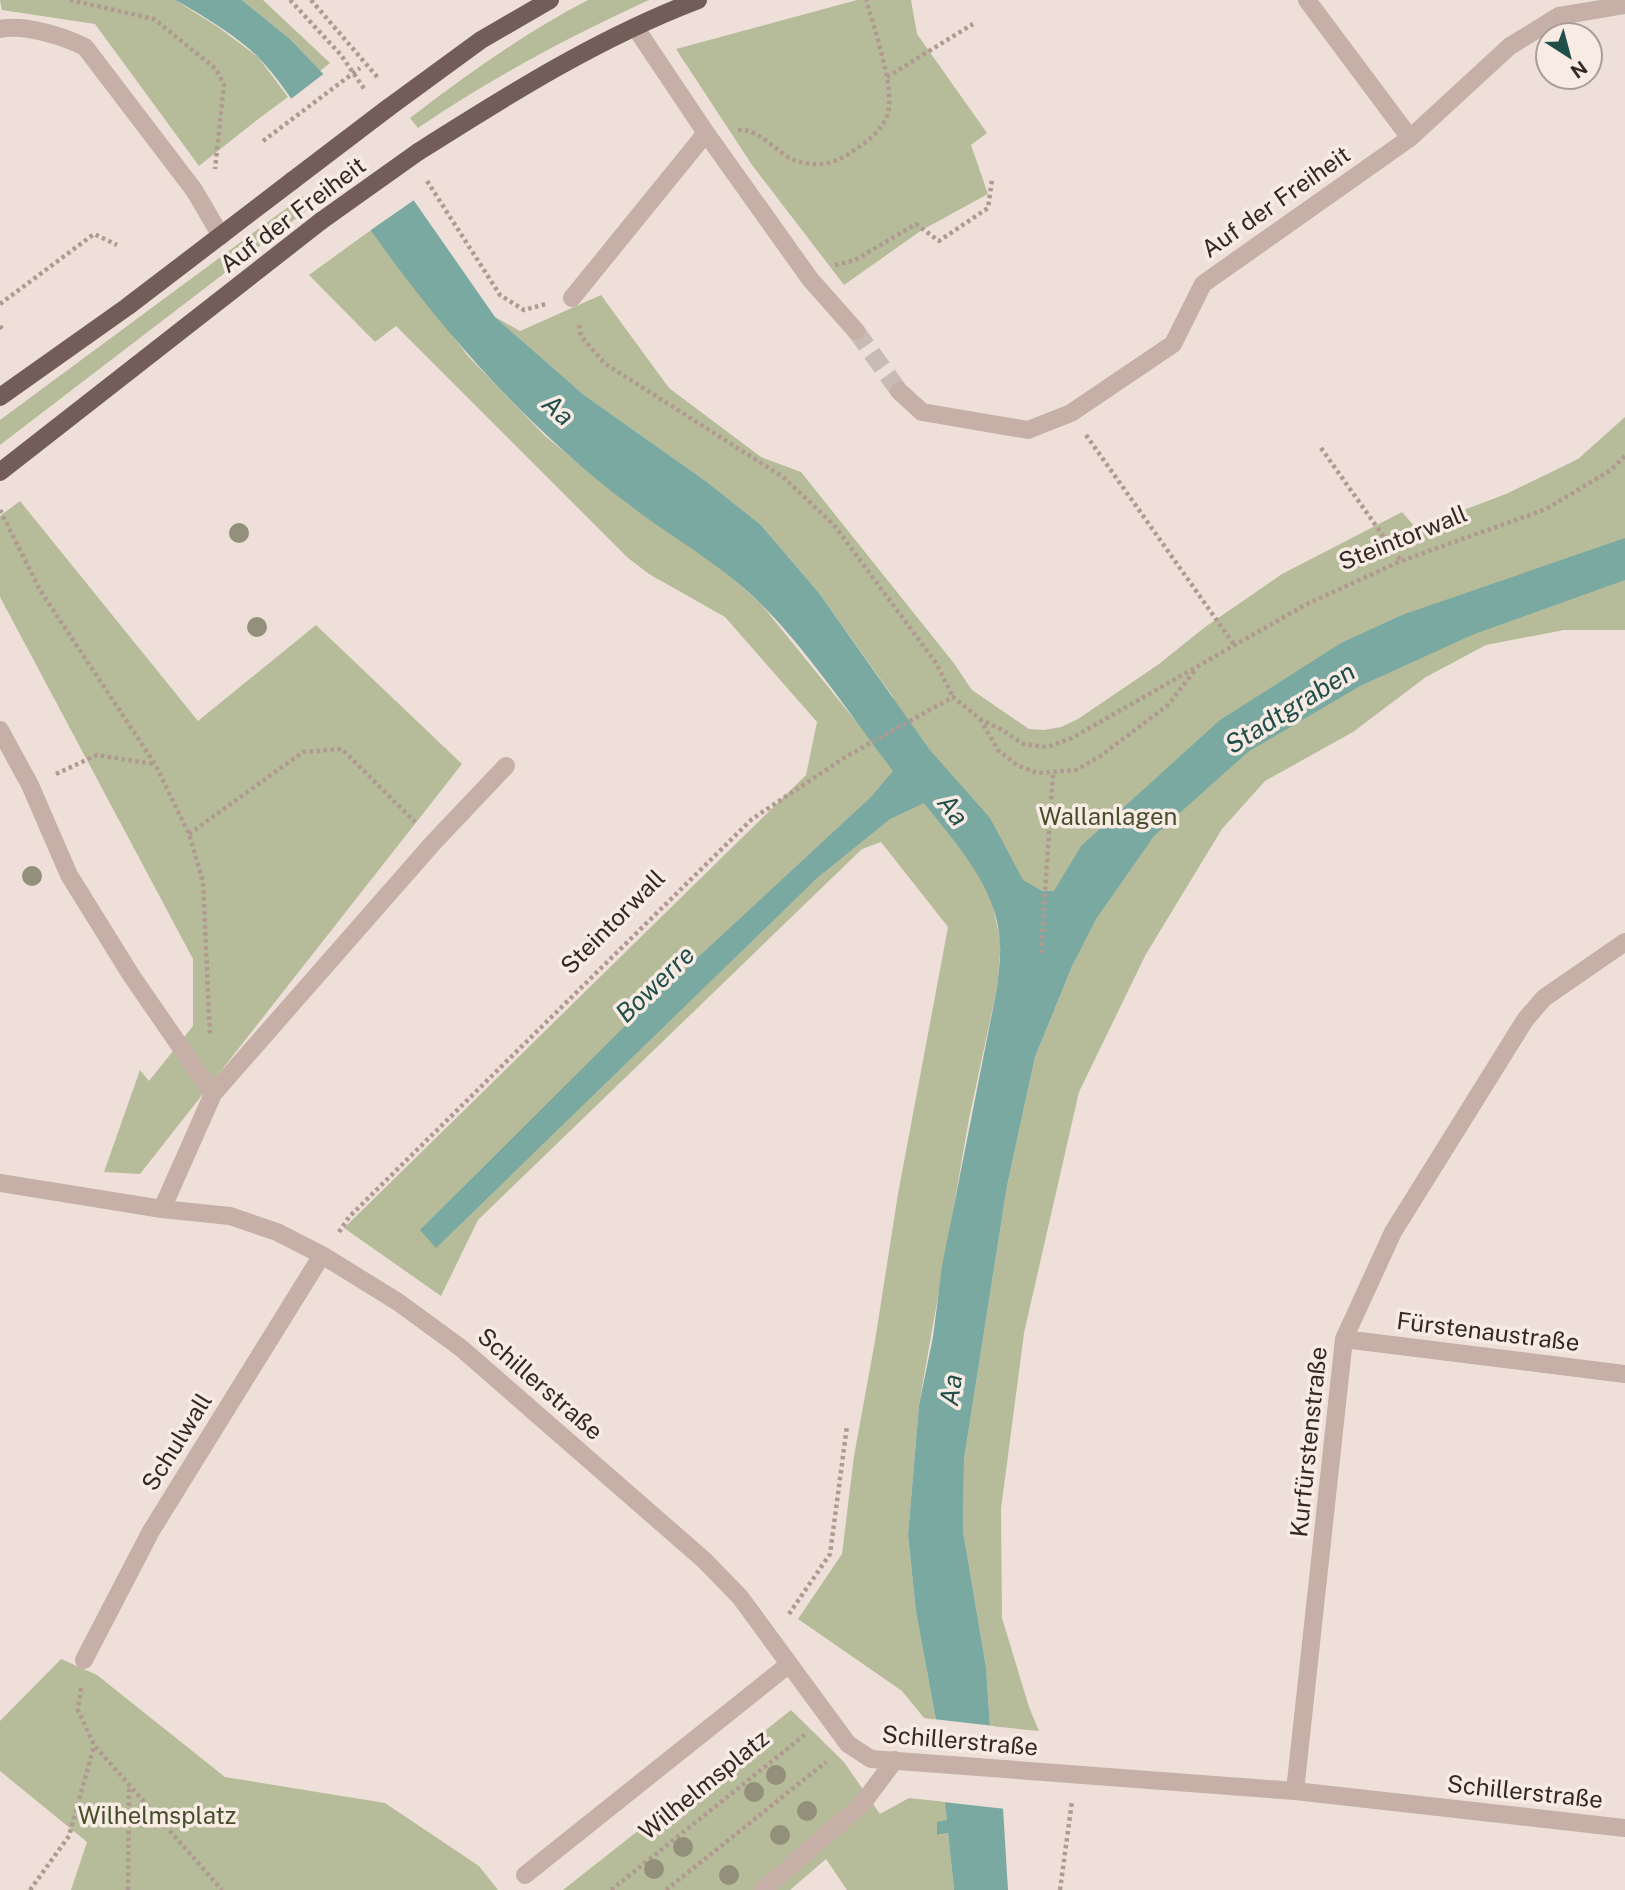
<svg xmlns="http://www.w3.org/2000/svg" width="1625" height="1890" font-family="'Public Sans',sans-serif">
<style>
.green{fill:#b6bc9a}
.water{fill:#7aa9a2}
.pier{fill:#eee0d9}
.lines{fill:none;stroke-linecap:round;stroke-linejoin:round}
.minor-tunnel{stroke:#c8bbb5;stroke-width:18;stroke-dasharray:18 9;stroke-linecap:butt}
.path{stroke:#b09991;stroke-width:4.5;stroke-dasharray:3.5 3.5;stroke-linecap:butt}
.minor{stroke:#c5afa6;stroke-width:18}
.major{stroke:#735d58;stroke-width:18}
.path-bridge{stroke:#b09991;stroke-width:4.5;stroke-dasharray:3.5 3.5;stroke-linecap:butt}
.major-bridge{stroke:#735d58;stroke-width:18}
.tree{fill:#92907a}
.labels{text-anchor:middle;stroke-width:7;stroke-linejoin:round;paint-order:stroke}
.street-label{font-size:24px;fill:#322826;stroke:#f7ebe4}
.park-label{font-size:24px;fill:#474e2c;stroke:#f7ebe4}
.water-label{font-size:26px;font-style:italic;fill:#204f4a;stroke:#f7ebe4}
</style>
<rect width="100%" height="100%" fill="#eee0d9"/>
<path class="green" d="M0,0H175L218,27L258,57L288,97L257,120L199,166L95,24L2,10Z
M242,0H263L330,63L320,71L290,39Z
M588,0H649C568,37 492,78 418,128L410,118C467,75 524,33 588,0Z
M857,0H911L917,34L987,133L971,145L988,194L922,230L844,285L752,165L676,49Z
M303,196L311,207L0,445V420Z
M371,230L468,356L545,436L628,504L724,570L761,604L855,720L893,697L819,593L761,525L707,482L584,395L495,317L520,331L601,295L669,388L761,457L801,472L953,662L972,690L1029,729L1044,730L1061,727L1078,719L1159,664L1205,627L1282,574L1402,512L1416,528L1506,494L1578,459L1625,417V630H1564L1486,645L1426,677L1353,732L1265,781L1222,829L1146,954L1079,1092L1024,1333L1001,1509L1002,1618L1029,1707L1039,1731L990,1726L986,1667L963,1531L964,1459L1007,1186L1035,1057L1073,964L993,907L1001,943L997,988L969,1119L919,1405L908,1535L916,1612L936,1720L924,1718L902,1691L798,1619L842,1554L854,1456L875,1341L898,1194L948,927L881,842L862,849L478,1220L441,1296L344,1228L806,775L817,722L725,617L649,574L628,558L396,326L375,342L309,275Z
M20,501L198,721L316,625L462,764L140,1174L104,1172L140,1070L149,1081L193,1026V959L0,597V516Z
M61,1659L97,1675L225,1777L385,1803L479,1866L498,1890H71L87,1842L0,1771V1721Z
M791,1710L844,1762L880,1814L909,1798L946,1802L947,1820L938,1835L948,1833L954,1890H847L826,1859L790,1890H563Z"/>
<path class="water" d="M175,0H242L290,39L332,83L495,317L584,395L707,482L761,525L819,593L929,749L990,818L1023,880L1042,891H1054L1081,846L1220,720L1341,643L1402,615L1625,538V580L1472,635L1360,686L1248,752L1154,836L1096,919L1073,964L1035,1057L1007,1186L964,1459L963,1531L986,1667L990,1726L1003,1808L1008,1890H954L948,1833L937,1835V1822L947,1820L936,1720L916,1612L908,1535L919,1405L933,1337L942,1266L997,988C998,974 1001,959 1000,945C999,889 956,844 924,803L890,819L817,878L436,1248L420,1230L640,1011L871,797L893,771C852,717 808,651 760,603C721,564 672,538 628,504C528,428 445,335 372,232C332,176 307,109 259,58C240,38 199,13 175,0Z"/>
<path class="pier" d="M326,72L335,81L417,198L368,232L303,122L287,102Z
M933,1719L994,1726L1006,1809L943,1802Z"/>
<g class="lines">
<path class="minor-tunnel" d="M856,331L899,391"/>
<path class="path" d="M70,0L154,19L216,69L224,85L215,169
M290,0L341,55L365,90
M311,0L379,79
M887,77L973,24
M738,130C760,128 776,153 794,160C814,167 833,165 850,153C865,143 880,133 887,116C897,94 873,24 866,0
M427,181L500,295L524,310L546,304
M835,265L855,260L916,224L939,241L988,208L992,180
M0,304L94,234L117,245
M579,325L581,336L604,363L783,477L834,525L936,663L953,697
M0,326L3,330
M1086,435L1235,646
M1321,448L1401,561
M0,510L40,590L155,764L189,834L203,882L210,1036
M980,719L998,750L1017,765L1037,773L1076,770L1099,757L1168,705L1195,670
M56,774L97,755L154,764
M189,834L303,752L342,749L415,822
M1041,953L1053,773
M339,1232L349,1217L752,819L847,756L953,697L980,719L1004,731L1023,744L1047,747L1072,738L1305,605L1401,561L1546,509L1611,470L1625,456
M789,1614L830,1554L847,1426
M81,1688L78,1710L94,1745L222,1890
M30,1890L69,1836L94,1746
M128,1890L129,1786
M611,1890L807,1733
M666,1890L826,1762
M1060,1890L1072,1801"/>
<path class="minor" d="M1307,0L1410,138
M635,27L706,133L810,279L856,331
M0,29C24,24 63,36 85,47L194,190L221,236
M572,298L706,133
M899,391L922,412L1028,430L1071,413L1173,344L1203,284L1410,138L1510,46L1559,16L1625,5
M0,730L30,785L69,875L131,975L213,1094
M0,1183L162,1209L230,1216L277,1232L322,1255L398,1302L461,1348L704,1560L740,1597L848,1744L871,1759L1295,1791L1625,1828
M162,1209L213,1094L433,843L506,766
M1344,1339L1625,1374
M84,1660L151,1531L322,1255
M1295,1791L1344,1339L1393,1232L1525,1020L1544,998L1625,942
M525,1875L788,1665
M763,1890L862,1804L895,1760"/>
<path class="major" d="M388,108L481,40L550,0
M418,152C508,95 598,38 698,0
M0,397L127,307L292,181
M0,472L321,221"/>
<path class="path-bridge" d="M263,141L360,68"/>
<path class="major-bridge" d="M292,181L388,108
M321,221L418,152"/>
</g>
<g class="tree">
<circle cx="239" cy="533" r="10"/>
<circle cx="257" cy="627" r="10"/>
<circle cx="32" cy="876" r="10"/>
<circle cx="776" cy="1775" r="10"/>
<circle cx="754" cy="1792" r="10"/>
<circle cx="807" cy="1811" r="10"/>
<circle cx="780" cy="1835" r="10"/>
<circle cx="683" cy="1847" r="10"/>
<circle cx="654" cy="1869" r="10"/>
<circle cx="729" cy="1875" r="10"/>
</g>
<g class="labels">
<g class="street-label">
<text transform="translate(1276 202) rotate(-35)" y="8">Auf der Freiheit</text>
<text transform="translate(293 215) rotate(-37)" y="8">Auf der Freiheit</text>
<text transform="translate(1403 538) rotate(-22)" y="8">Steintorwall</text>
<text transform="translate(613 922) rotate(-45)" y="8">Steintorwall</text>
<text transform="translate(1488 1332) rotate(7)" y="8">Fürstenaustraße</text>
<text transform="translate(540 1384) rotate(41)" y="8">Schillerstraße</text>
<text transform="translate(177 1442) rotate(-58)" y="8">Schulwall</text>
<text transform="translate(1309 1442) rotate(-84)" y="8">Kurfürstenstraße</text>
<text transform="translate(960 1741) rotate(5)" y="8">Schillerstraße</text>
<text transform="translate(704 1785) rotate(-39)" y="8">Wilhelmsplatz</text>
<text transform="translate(1525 1792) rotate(6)" y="8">Schillerstraße</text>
</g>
<g class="park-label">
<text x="1108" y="825">Wallanlagen</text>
<text x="157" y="1824">Wilhelmsplatz</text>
</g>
<g class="water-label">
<text transform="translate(558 410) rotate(42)" y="9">Aa</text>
<text transform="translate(1290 708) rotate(-32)" y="9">Stadtgraben</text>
<text transform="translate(953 810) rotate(52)" y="9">Aa</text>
<text transform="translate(655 984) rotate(-44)" y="9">Bowerre</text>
<text transform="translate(951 1390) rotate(-82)" y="9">Aa</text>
</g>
</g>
<g transform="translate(1569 56) rotate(144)"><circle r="33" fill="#f7ebe4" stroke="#a89d98" stroke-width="2"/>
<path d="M0-5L12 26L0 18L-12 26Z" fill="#204f4a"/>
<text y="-10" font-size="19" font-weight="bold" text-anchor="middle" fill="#322826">N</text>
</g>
</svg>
